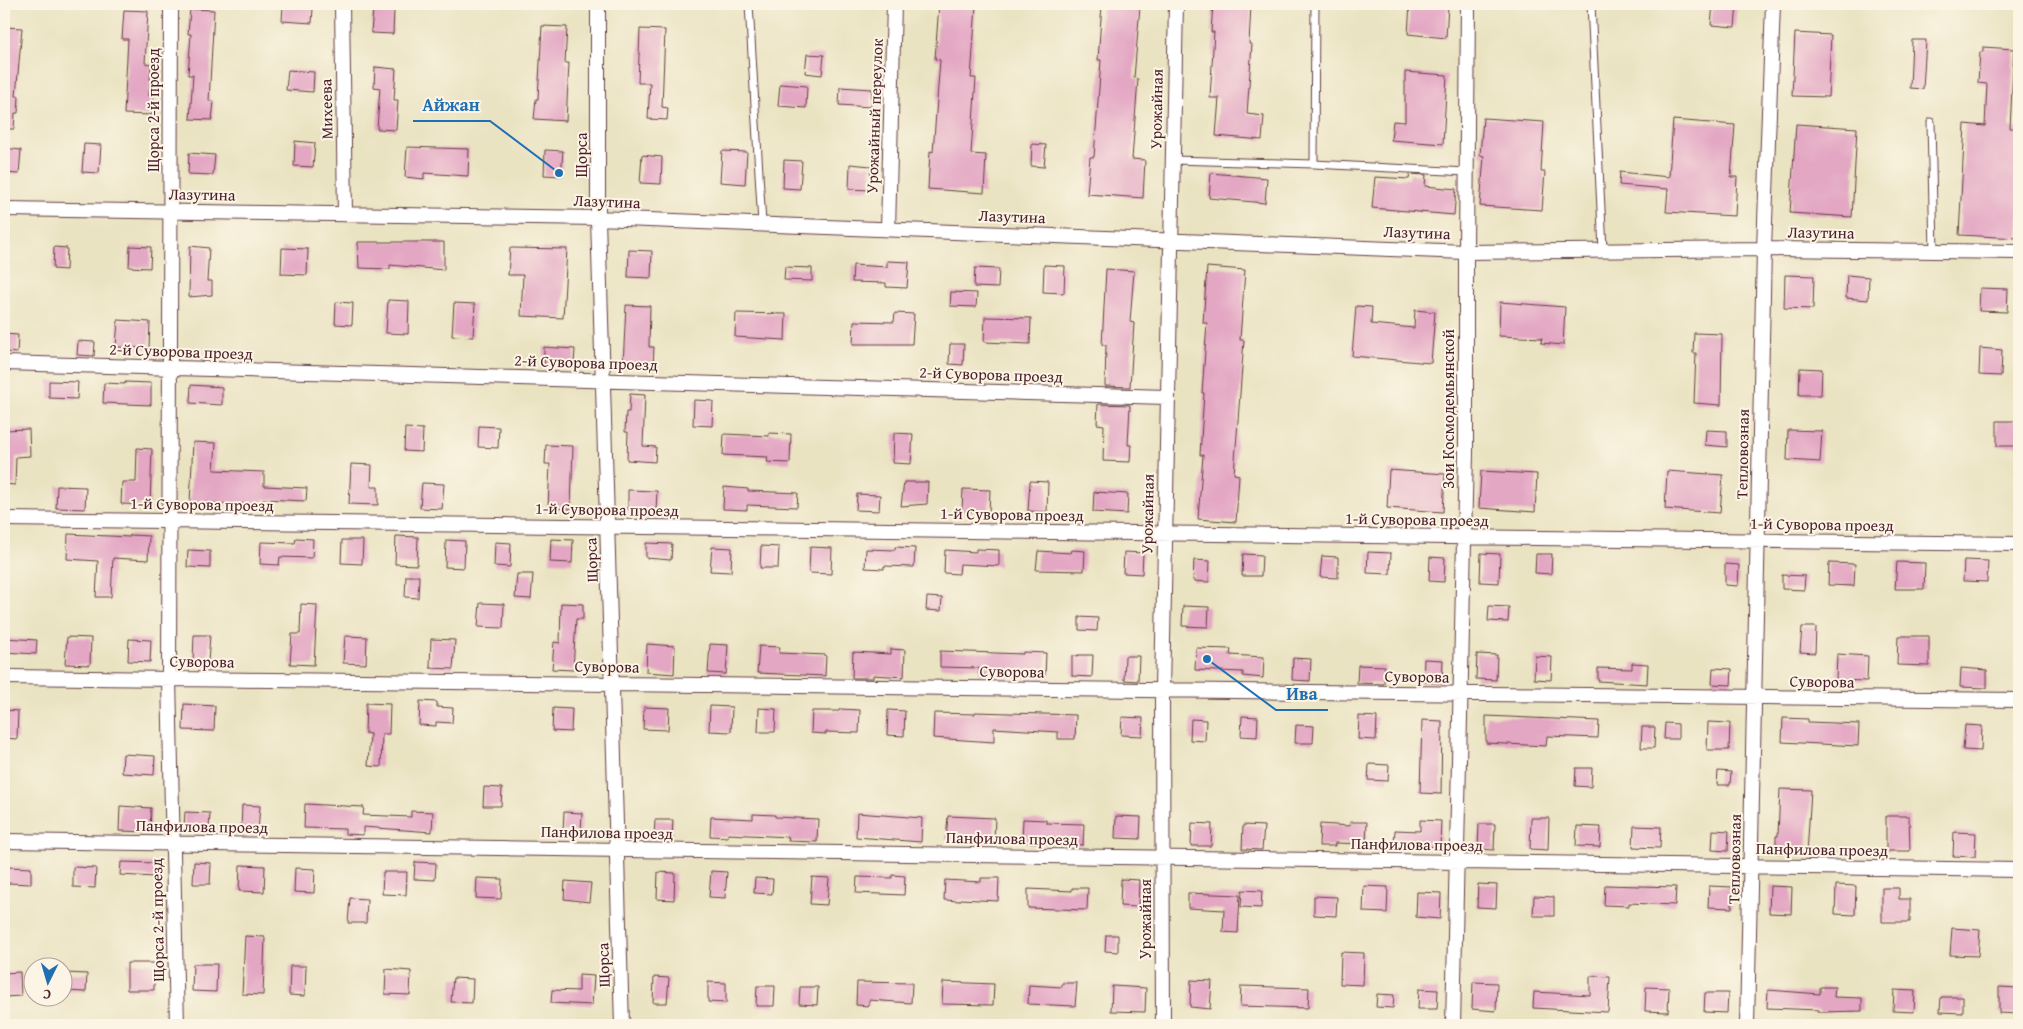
<svg xmlns="http://www.w3.org/2000/svg" width="2023" height="1029" font-family="'Gentium Book Plus',serif">
<style>
.building{fill:#e3a6c3}
.lines{fill:none;stroke-linecap:round;stroke-linejoin:round}
.lane-casing{stroke:#623c42;stroke-width:9}
.street-casing{stroke:#623c42;stroke-width:16}
.lane{stroke:#fff;stroke-width:7}
.street{stroke:#fff;stroke-width:14}
.labels{text-anchor:middle;stroke-width:4;stroke-linejoin:round;paint-order:stroke}
.street-label{font-size:16px;fill:#4a1f2b;stroke:#fcf5e5}
.leader{fill:none;stroke:#1f6fb2;stroke-width:2}
.callout-dot{fill:#1f6fb2;stroke:#fcf5e5;stroke-width:2}
.callout-label{font-size:18px;text-anchor:middle;font-weight:bold;fill:#1f6fb2;stroke:#fcf5e5;stroke-width:4;stroke-linejoin:round;paint-order:stroke}
</style>
<rect width="100%" height="100%" fill="#fcf5e5"/>
<filter id="ink" filterUnits="userSpaceOnUse"><feTurbulence type="fractalNoise" baseFrequency=".02" numOctaves="2"/><feDisplacementMap in="SourceGraphic" scale="10" xChannelSelector="R" yChannelSelector="G"/><feConvolveMatrix kernelMatrix="1 2 1 2 8 2 1 2 1" color-interpolation-filters="sRGB"/></filter>
<filter id="wash" filterUnits="userSpaceOnUse"><feTurbulence type="fractalNoise" baseFrequency=".0096" numOctaves="4" result="noise"/><feDisplacementMap in="SourceGraphic" scale="20" xChannelSelector="R" yChannelSelector="G"/><feGaussianBlur stdDeviation="1.12" result="paint"/><feColorMatrix in="noise" values="0 0 0 0 0 0 0 0 0 0 0 0 0 0 0 0 0 1.4 0 .05"/><feComposite in="paint" operator="in"/></filter>
<g filter="url(#wash)">
<rect width="100%" height="100%" fill="#eae3c2"/>
<g id="blocks">
<path class="building" d="M939,4L976,6L971,78H976L971,154L986,155L984,193L928,189L930,151L933,152L940,60L935,59Z
M1102,4L1140,6L1134,78L1138,79L1132,159L1145,160L1143,198L1087,194L1090,157H1094L1101,60H1098Z
M1213,4H1251L1249,44H1252L1247,114L1264,116L1262,140L1216,136L1219,98H1210L1214,32H1211Z
M1410,4H1448L1446,38L1408,34Z
M1713,4H1737L1735,27L1711,25Z
M283,6L313,8L312,23L282,21Z
M190,9L214,10L209,101H214L212,120L190,119L193,75H188L191,34H188Z
M373,9L394,10L393,34L371,33Z
M124,10L148,11L145,63L151,64L149,96L153,97L152,115L124,114L128,39H122Z
M542,26L567,27L565,63H569L566,121L534,119L536,99H538Z
M4,27L22,28L16,96H19L18,113H15L14,129H4Z
M640,29L665,30L662,107L668,108L667,120L648,119L650,83H638Z
M1795,33L1831,35L1828,97L1792,96Z
M1912,40H1926L1923,89L1910,88Z
M1983,47L2014,49L2010,128H2019V238L1959,235L1965,124L1985,126L1987,84L1978,83L1980,52H1983Z
M807,54L824,55L822,75L805,73Z
M375,67L396,69L394,100H398L396,130L377,129L380,88L374,87Z
M288,70L314,72L313,92L286,90Z
M1405,72L1447,75L1443,144L1391,140L1393,121L1405,122Z
M780,84L807,86L806,108L778,106Z
M840,87L872,89L871,107L839,105Z
M1483,118L1544,122L1541,172H1545L1542,210L1480,206L1484,156L1480,155Z
M1673,120L1735,125L1731,177H1737L1735,216L1666,212L1668,189L1619,185L1620,172L1669,177Z
M1796,124L1857,128L1852,217L1790,213Z
M295,141L315,143L313,167L294,166Z
M84,144L101,145L99,173L82,172Z
M1032,144L1046,145L1044,167L1031,166Z
M407,147L469,149L468,176L424,173V179L405,177Z
M4,148L21,150L19,174L4,173Z
M545,150L563,151L561,176L544,175Z
M722,151L747,152L745,184L720,182Z
M189,153L215,155L213,175L188,174Z
M642,155L662,157L661,184L640,183Z
M784,160L802,161L800,189L783,188Z
M850,164L871,166L870,190L849,189Z
M1211,173L1267,178L1265,203L1209,198Z
M1410,174L1426,175L1425,186L1456,189L1454,215L1372,208L1375,177L1409,179Z
M358,242H444V270L390,265V269L359,268Z
M130,246L151,247L150,268L129,267Z
M190,246L209,248L207,281H212V295L189,297Z
M54,247L67,248L66,270L53,269Z
M282,248L308,249L307,275L281,274Z
M510,248L567,249L563,318L521,316L523,275H508Z
M629,250L652,251L651,278L628,277Z
M887,261L909,262L907,288L886,287V283L852,282L853,265L887,267Z
M1044,265L1065,266L1064,293L1043,292Z
M785,267L812,268V281L784,280Z
M1207,267L1245,270L1240,340H1244L1234,474L1239,475L1236,522L1198,519L1203,455H1200L1204,393H1202L1207,323H1203Z
M975,268L999,269L998,288L974,287Z
M1106,269L1134,271L1130,322L1134,323L1130,387L1105,386L1106,345H1102Z
M1785,275L1814,276L1813,309L1784,308Z
M1847,275L1869,277L1868,300L1846,298Z
M1980,288L2008,289L2007,312L1979,311Z
M951,292L977,293L976,307L950,306Z
M388,300L409,301L408,334L386,333Z
M336,302L353,303L352,325L335,324Z
M1500,302L1565,307L1563,345L1541,343L1542,338L1499,336Z
M454,303L475,304L473,337L452,336Z
M626,305L650,306L649,347H654L653,367L623,366Z
M1356,306L1372,307L1371,324L1414,328L1415,310L1435,312L1431,363L1352,356Z
M736,313L786,314L785,340L735,337Z
M895,313L914,314L912,344H853L854,321L894,322Z
M985,317L1031,318L1030,344L984,342Z
M118,320L150,322L149,348L116,347Z
M1694,333L1722,334L1721,405L1694,403L1696,353H1693Z
M4,334L18,335L17,353L4,352Z
M78,341L95,342L94,356L77,355Z
M950,344H964L963,365L949,364Z
M544,347L575,349L574,365L544,364Z
M1980,348L2002,350L2001,376L1979,375Z
M1800,368L1822,369L1821,395H1799Z
M49,381L78,382L77,399L49,398Z
M125,382L151,383V405L103,403L104,383L125,384Z
M191,385L222,387V405L190,403Z
M630,394L645,395L643,446L656,447L655,462L627,460L628,432H625L626,412H629Z
M694,400L713,401L712,426L693,425Z
M1098,404L1130,405L1128,445H1131L1130,462L1103,461L1104,425L1097,424Z
M1997,421H2019V446H1997Z
M479,426L499,427L498,448L478,447Z
M405,428L423,429L422,452L404,451Z
M29,429L30,456L16,457L15,485L4,484V430Z
M1706,430L1727,431V447L1705,445Z
M1788,430L1822,431L1820,462L1787,460Z
M769,433L791,434L790,463L767,462L768,457L723,455L724,434L769,436Z
M894,433L913,434L911,464L893,463Z
M193,442L216,443L214,470L264,472V486L307,488L306,501L263,499V504L190,503Z
M546,445L573,446L571,509L548,508L550,464H545Z
M137,448L152,449L150,505L121,504L122,482H136Z
M351,464L372,465L371,487H378V505L349,504Z
M1389,470L1445,474L1443,512L1387,508Z
M1481,471L1537,474L1535,512L1479,508Z
M1667,471L1723,475L1720,513L1665,509Z
M1030,481L1048,482L1047,512L1028,511Z
M904,482H928L927,504L901,506Z
M422,483L444,484L442,509L420,508Z
M57,486L86,487L85,509L56,508Z
M724,487L748,489V491L798,493L797,507L747,505V510L723,509Z
M963,489L990,490L989,512L962,511Z
M628,490L657,491L656,511L628,509Z
M1094,492L1128,494L1127,514L1093,512Z
M857,494L880,495L879,511L856,510Z
M68,534L130,537V535L149,536L148,560L113,558L111,597H96L98,561L67,559Z
M396,536L418,537L417,565L395,564Z
M296,538L313,539L312,558L280,557L279,565L260,564L261,542L295,543Z
M551,539L573,540L572,563L550,562Z
M342,540H363L362,564L341,563Z
M446,540L465,541L464,568L445,567Z
M495,542L511,543L510,567L494,566Z
M646,543L672,544L671,560L646,558Z
M761,546L779,547L778,568H760Z
M712,547L732,548L731,572L710,571Z
M810,547L832,548L831,574L809,573Z
M895,547L915,548L914,567L884,566V569L865,568L866,549L895,550Z
M976,549L999,550V566L960,564L959,574L944,573L945,550L976,552Z
M188,550L210,551V568L187,567Z
M1072,550L1085,551L1084,571L1036,570L1038,551L1071,553Z
M1124,552L1143,553L1142,574L1123,573Z
M1368,552L1391,553L1390,574L1367,573Z
M1481,553L1500,554L1499,583L1480,582Z
M1243,554L1262,555L1261,576H1242Z
M1536,554H1552L1551,574L1535,573Z
M1322,556L1338,557V578L1320,577Z
M1430,557L1445,558L1444,582L1429,581Z
M1194,560L1210,561L1209,582L1193,581Z
M1964,560L1988,561L1987,582L1963,581Z
M1897,562L1925,563L1924,589H1895Z
M1829,563L1855,564L1854,586L1828,585Z
M1725,564L1739,565L1738,586L1725,585Z
M517,574H533L531,599L515,598Z
M1782,575L1805,576L1804,590L1782,589Z
M406,576H419L418,598L405,597Z
M927,597L942,598L941,611L926,610Z
M480,603L504,604L503,628L478,627Z
M561,603L583,604V619H576L573,670L552,669L554,642L560,643Z
M301,604L317,605L314,665L290,664L292,634H300Z
M1183,606L1209,607L1208,627L1182,626Z
M1489,606L1509,607L1508,622L1488,621Z
M1079,617L1098,618L1097,631L1079,630Z
M1802,627H1816L1815,653L1800,652Z
M194,635H210L208,662L193,661Z
M345,636L367,637L366,664L343,663Z
M1898,636H1929V666L1897,665Z
M67,637L91,638L90,665L65,664Z
M4,638L37,640L36,654L4,652Z
M129,639L151,640L150,662L128,661Z
M431,639L455,640L453,669L430,668Z
M647,644L675,646L674,674L646,672Z
M710,644L728,645L726,674L708,673Z
M759,646L780,647L779,653L826,655L825,676L757,673Z
M1196,648L1231,649L1230,655L1264,657L1263,678L1243,676V672L1195,670Z
M891,649L905,650L904,677L873,675V678H852L853,652L891,654Z
M940,651L1023,654V652L1046,653L1045,677L979,675V668L940,667Z
M1477,654L1497,655L1496,680L1476,679Z
M1837,654L1868,656L1867,681L1836,680Z
M1078,655H1093L1092,677L1072,676V656H1077Z
M1125,656H1139L1138,681L1124,680Z
M1535,656L1552,657L1551,680L1534,679Z
M1293,658L1311,659L1310,681L1292,680Z
M1424,659L1443,660L1442,683L1423,682Z
M1632,663L1648,664L1647,684L1598,681V668L1632,669Z
M1358,665L1385,666L1384,684L1357,683Z
M1713,668L1732,669L1731,685L1712,684Z
M1961,668L1987,670V688L1960,687Z
M420,701L437,702V707L453,708L452,723L436,722V726L419,725Z
M366,703L390,704L389,734H382L381,767L368,766L370,734L365,733Z
M184,704L215,706L214,731L183,730Z
M710,706L732,707L731,732L709,731Z
M644,707L669,708L668,730L643,729Z
M553,708L572,709L571,732L552,731Z
M759,708L776,709L775,732H758Z
M840,709L860,710L859,733L826,732V734L811,733L812,711H839Z
M4,710L18,711L17,739L4,738Z
M888,710L905,711L904,736L887,735Z
M975,712L1076,715L1075,739H1058V732L994,728V742L933,738L934,713L975,714Z
M1242,716L1258,717L1257,737L1241,736Z
M1359,716L1377,717L1376,740L1358,739Z
M1486,716L1599,721L1598,738L1547,736L1546,746L1486,743Z
M1122,717L1143,718L1142,736L1121,735Z
M1783,718L1808,719V722L1859,724L1858,746L1782,742Z
M1191,719L1206,720L1205,741L1190,740Z
M1422,720L1442,721L1441,794L1420,793Z
M1708,722L1730,723L1729,750H1707Z
M1665,723L1678,724V739H1664Z
M1296,725L1314,726L1313,743H1295Z
M1965,725L1982,726L1981,751L1963,750Z
M1642,727H1655L1654,748H1641Z
M123,754L155,756L154,775L122,773Z
M1369,764L1389,765L1388,781L1368,780Z
M1576,768H1592L1591,787L1575,786Z
M1718,771L1731,772L1730,785H1717Z
M484,787L502,788L501,806H483Z
M1780,789L1811,790L1807,854L1776,853V836H1778Z
M305,804L364,807L363,815L411,817V811L433,812L432,832L363,827V835L345,834V829L304,828Z
M242,805L260,806L258,831L241,830Z
M120,806L151,808L150,832L119,831Z
M185,812L210,813L209,829L184,828Z
M564,812L582,813L581,832L563,831Z
M857,813L922,818L921,842L856,837Z
M753,814L775,815V817L818,819L817,842L788,841L789,837L728,834V837L710,836L711,817L753,819Z
M948,816L995,818L994,842L946,839Z
M1116,816L1141,817L1140,839L1115,838Z
M1886,816H1909L1910,851H1886Z
M1531,818H1549L1548,850L1530,849Z
M1023,819L1046,820V823L1084,824L1083,845L1022,842Z
M655,820H673L672,839L654,838Z
M1420,820L1441,821L1440,847L1394,845L1395,830L1420,831Z
M1350,822H1367L1366,844L1335,843V846H1319L1320,824L1350,826Z
M1192,823L1212,824L1211,846H1191Z
M1479,824H1495L1494,850L1478,849Z
M1243,825L1264,826L1262,850L1242,849Z
M1577,826L1601,827L1600,847L1576,846Z
M1634,826L1661,827L1660,848L1633,847Z
M1713,830L1729,831L1728,851L1712,850Z
M1954,832L1976,833L1975,857L1953,856Z
M121,862L156,863L155,877L120,875Z
M194,862L211,863L210,884H193Z
M415,862L436,863L435,880L414,879Z
M240,865L265,866L264,892L239,891Z
M8,867L31,868V884L7,883Z
M73,867L96,868L95,888L73,887Z
M295,868L315,869L314,893L294,892Z
M711,871L727,872L725,898L709,897Z
M383,872H407L406,895L382,894Z
M658,872L675,873L674,900L657,899Z
M892,875L905,876L904,895L856,893L857,877L892,878Z
M812,877L829,878L827,905L810,904Z
M477,878L502,879L501,899L476,898Z
M755,878L773,879L772,894L754,893Z
M981,878H999L998,901L960,899V901L944,900L945,880L981,882Z
M1121,879L1139,880L1138,907L1120,906Z
M565,881L591,883L589,902L564,899Z
M1478,884L1497,885L1496,908L1477,907Z
M1605,885L1676,887L1675,905L1629,903V906L1604,905Z
M1836,885L1856,886L1855,915L1835,914Z
M1364,886L1388,887L1387,913L1363,912Z
M1709,886L1733,887L1732,908L1708,907Z
M1770,886L1792,887L1791,914L1769,913Z
M1072,888H1088L1087,910L1028,908V889L1072,891Z
M1882,888H1899V899H1910V922H1882Z
M1242,890L1262,891L1261,908L1241,907Z
M1417,892L1441,893L1440,919L1416,917Z
M1188,893L1240,895L1238,933L1223,932L1224,910L1188,908Z
M1314,896L1337,897L1336,916L1314,915Z
M1534,896L1554,897V916H1533Z
M350,898L367,899L366,923H348Z
M1952,928L1980,930L1978,956L1950,955Z
M1106,935H1118V952L1105,951Z
M245,936L265,937L263,995L242,994Z
M1341,952L1364,953L1363,985L1340,984Z
M127,963H154V990H127Z
M193,964H217L216,992L192,991Z
M290,966H306L305,996L289,995Z
M386,969L411,971L410,995L385,994Z
M20,972L21,996L4,997V973Z
M66,973L87,974L86,992L65,991Z
M579,975L594,976L592,1005L551,1003L552,990L579,991Z
M1590,976L1610,977L1608,1012L1533,1008L1534,992L1590,995Z
M654,977L669,978L667,1003H653Z
M453,978L473,979L472,1003L451,1002Z
M1191,980L1212,981L1210,1009L1190,1007Z
M708,982L726,983V1003L708,1002Z
M857,982L912,983L911,1003L869,1000V1006L856,1005Z
M943,982L994,984L993,1005L942,1004Z
M1473,982L1497,983L1496,1011L1472,1009Z
M1062,983H1077L1075,1006L1028,1004L1029,985L1062,987Z
M757,986H775L774,1006H756Z
M1112,986L1146,988L1145,1012L1111,1011Z
M1241,986L1309,988L1308,1008L1240,1006Z
M800,987H818L817,1005L799,1004Z
M1646,987L1669,988L1668,1012L1645,1011Z
M1820,987H1835L1834,997L1862,998V1011L1819,1012V1010L1767,1008L1768,990L1820,994Z
M1999,987L2019,988V1014L1999,1013Z
M1419,989L1438,990L1437,1009H1418Z
M1894,990L1915,991L1914,1012L1893,1011Z
M1705,993H1728L1727,1013L1704,1012Z
M1377,994L1394,995L1393,1008L1376,1007Z
M1941,997H1963V1013L1940,1012Z"/>
</g>
</g>
<g filter="url(#ink)">
<use href="#blocks" fill-opacity="0" stroke="#623c42" stroke-width="1"/>
<g class="lines">
<defs>
<path id="lane" d="M749,4L762,224
M1591,4L1603,250
M1931,122L1934,251
M1173,160L1314,164L1467,172
M1314,164L1315,4"/>
<path id="street" d="M171,4L169,679L177,1025
M342,4L345,214
M598,4V218L622,1025
M4,209L598,218L1466,252L1764,249L2019,252
M888,229L894,4
M4,363L1167,397
M4,519L2019,544
M4,677L2019,700
M4,841L2019,870
M1163,1025L1162,690L1176,4
M1453,1025L1466,453V252L1468,4
M1747,1025L1764,249L1773,4"/>
</defs>
<use href="#lane" class="lane-casing"/>
<use href="#street" class="street-casing"/>
<use href="#lane" class="lane"/>
<use href="#street" class="street"/>
</g>
</g>
<g class="labels">
<g class="street-label">
<text transform="translate(326 109) rotate(-91)" y="6">Михеева</text>
<text transform="translate(1156 109) rotate(-89)" y="6">Урожайная</text>
<text transform="translate(153 110) rotate(-90)" y="6">Щорса 2-й проезд</text>
<text transform="translate(874 116) rotate(-88)" y="6">Урожайный переулок</text>
<text transform="translate(581 155) rotate(-90)" y="6">Щорса</text>
<text transform="translate(202 194) rotate(1)" y="6">Лазутина</text>
<text transform="translate(607 201) rotate(2)" y="6">Лазутина</text>
<text transform="translate(1012 216) rotate(2)" y="6">Лазутина</text>
<text transform="translate(1417 232) rotate(2)" y="6">Лазутина</text>
<text transform="translate(1821 232) rotate(1)" y="6">Лазутина</text>
<text transform="translate(181 351) rotate(2)" y="6">2-й Суворова проезд</text>
<text transform="translate(586 362) rotate(2)" y="6">2-й Суворова проезд</text>
<text transform="translate(991 374) rotate(2)" y="6">2-й Суворова проезд</text>
<text transform="translate(1448 409) rotate(-90)" y="6">Зои Космодемьянской</text>
<text transform="translate(1742 454) rotate(-89)" y="6">Тепловозная</text>
<text transform="translate(202 504) rotate(1)" y="6">1-й Суворова проезд</text>
<text transform="translate(607 509) rotate(1)" y="6">1-й Суворова проезд</text>
<text transform="translate(1012 514) rotate(1)" y="6">1-й Суворова проезд</text>
<text transform="translate(1147 514) rotate(-89)" y="6">Урожайная</text>
<text transform="translate(1417 519) rotate(1)" y="6">1-й Суворова проезд</text>
<text transform="translate(1822 524) rotate(1)" y="6">1-й Суворова проезд</text>
<text transform="translate(591 560) rotate(-92)" y="6">Щорса</text>
<text transform="translate(202 661) rotate(1)" y="6">Суворова</text>
<text transform="translate(607 666) rotate(1)" y="6">Суворова</text>
<text transform="translate(1012 671) rotate(1)" y="6">Суворова</text>
<text transform="translate(1417 676) rotate(1)" y="6">Суворова</text>
<text transform="translate(1822 681) rotate(1)" y="6">Суворова</text>
<text transform="translate(202 826) rotate(1)" y="6">Панфилова проезд</text>
<text transform="translate(607 832) rotate(1)" y="6">Панфилова проезд</text>
<text transform="translate(1012 838) rotate(1)" y="6">Панфилова проезд</text>
<text transform="translate(1417 844) rotate(1)" y="6">Панфилова проезд</text>
<text transform="translate(1822 849) rotate(1)" y="6">Панфилова проезд</text>
<text transform="translate(1734 859) rotate(-89)" y="6">Тепловозная</text>
<text transform="translate(1145 919) rotate(-90)" y="6">Урожайная</text>
<text transform="translate(157 920) rotate(-91)" y="6">Щорса 2-й проезд</text>
<text transform="translate(603 965) rotate(-92)" y="6">Щорса</text>
</g>
</g>
<path class="leader" d="M559 173L490 121H413M1207 659L1276 710H1328"/>
<g class="callout-dot">
<circle cx="559" cy="173" r="5"/>
<circle cx="1207" cy="659" r="5"/>
</g>
<g class="callout-label">
<text x="451" y="111">Айжан</text>
<text x="1302" y="700">Ива</text>
</g>
<rect width="2023" height="1029" fill="none" stroke="#fcf5e5" stroke-width="20"/>
<g transform="translate(48 982) rotate(185)"><circle r="24" fill="#fcf5e5" stroke="#b59f9b"/>
<path d="M0-4L9 19L0 12L-9 19Z" fill="#1f6fb2"/>
<text y="-8" font-size="14" font-weight="bold" text-anchor="middle" fill="#4a1f2b">С</text>
</g>
</svg>
